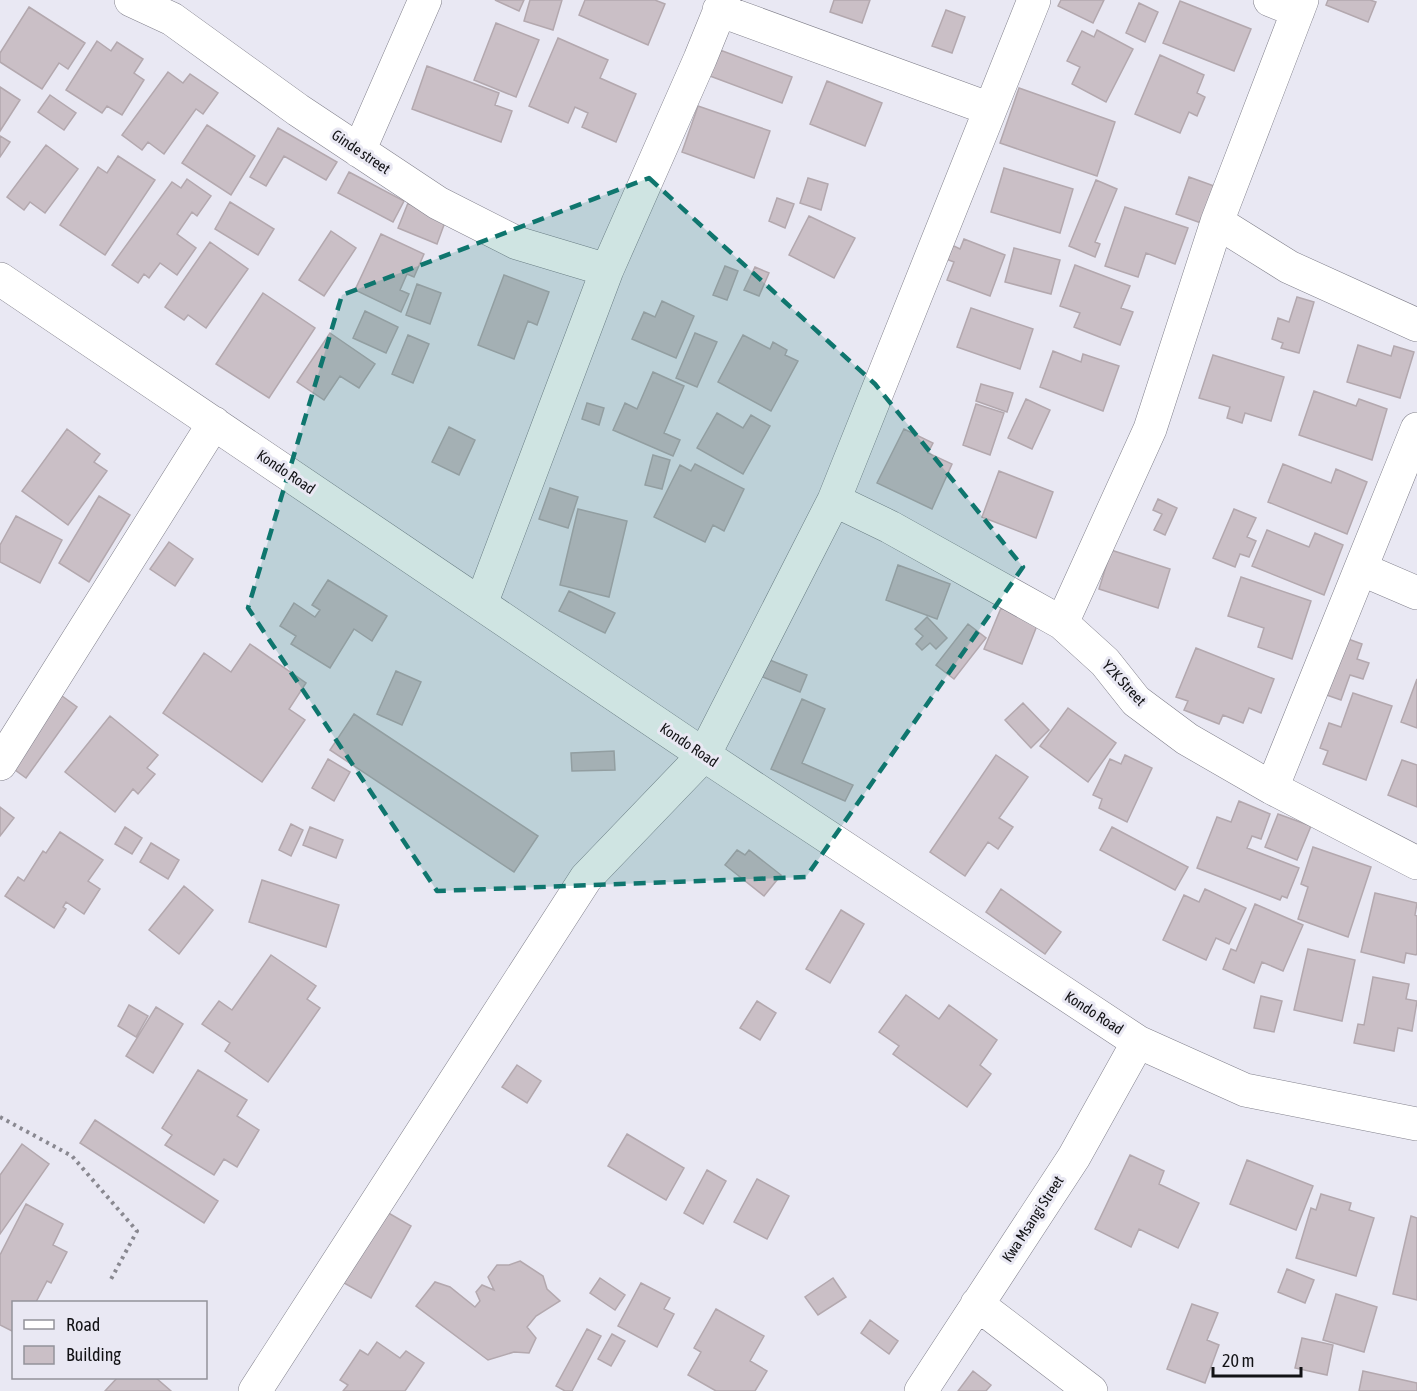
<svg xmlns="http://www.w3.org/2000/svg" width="1417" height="1391" font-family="'Asap Condensed',sans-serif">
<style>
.building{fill:#cabfc6;stroke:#b3a8ae;stroke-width:1.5}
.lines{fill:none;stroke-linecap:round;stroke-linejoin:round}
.minor-casing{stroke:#82818c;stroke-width:34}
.path{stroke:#898890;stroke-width:4;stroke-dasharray:3 4.5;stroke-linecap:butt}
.minor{stroke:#fff;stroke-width:33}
.marked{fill:#0f766e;fill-opacity:0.2;stroke:#0f766e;stroke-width:4.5;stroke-dasharray:12 8;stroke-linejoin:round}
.labels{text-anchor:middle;stroke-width:6;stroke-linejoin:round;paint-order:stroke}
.street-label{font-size:15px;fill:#121215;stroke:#e9e8f3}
</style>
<rect width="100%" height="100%" fill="#e9e8f3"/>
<path class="building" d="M495,0H524L519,11Z
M530,0H562L553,30L524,21Z
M585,0H655L665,4L648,45L579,15Z
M834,0H870L862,23L830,12Z
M1061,0H1104L1093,23L1058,6Z
M1328,0H1370L1376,2L1368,22L1326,5Z
M1180,1L1251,29L1234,71L1163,43Z
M1139,3L1158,12L1145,42L1126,33Z
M29,7L85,43L68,69L59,63L42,89L0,62V53Z
M946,10L965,17L952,53L932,46Z
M496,23L539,40L516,97L474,80Z
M1097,30L1133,49L1106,102L1072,84L1080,67L1067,61L1082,31L1094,37Z
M558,38L608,60L600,78L636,94L616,142L582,127L588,113L575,107L568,123L529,106Z
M97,41L111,51L117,42L143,59L134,73L144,80L122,115L107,106L102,113L66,90Z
M720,50L792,77L782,103L710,76Z
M1160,55L1204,75L1197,93L1205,97L1197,116L1189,112L1180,133L1135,114Z
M427,66L499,93L495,105L512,111L501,142L412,109Z
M168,72L183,83L190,74L218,93L203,114L196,109L164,154L148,142L142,150L122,135Z
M827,81L882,103L865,146L810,124Z
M0,87L20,100L0,131Z
M1019,88L1115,122L1097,176L1000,143Z
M50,95L76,113L64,130L38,112Z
M698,106L770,131L754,178L682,152Z
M207,125L255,156L231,195L182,163Z
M278,128L337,162L326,180L284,156L266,186L250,177Z
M0,136L10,142L0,157Z
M46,145L78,169L45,213L30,202L24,210L7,197Z
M118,156L155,180L105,255L60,225L98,167L107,173Z
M1004,168L1073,189L1060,233L991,212Z
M349,172L404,201L393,222L338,193Z
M1189,177L1214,186L1201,223L1176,214Z
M808,178L828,184L821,210L800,203Z
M187,179L211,196L197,216L192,212L177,234L196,248L177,275L160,263L149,278L144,274L138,283L112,265L172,182L181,188Z
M1096,180L1117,189L1095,242L1100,244L1095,257L1069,246Z
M777,198L794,204L785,228L769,221Z
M230,202L274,229L258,255L215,229Z
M408,203L445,222L437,244L398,228Z
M1125,207L1188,228L1175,264L1146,253L1138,277L1105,266Z
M809,216L855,238L834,278L789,255Z
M331,231L356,248L324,296L299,280Z
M381,234L424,254L414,277L407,274L400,290L409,294L401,312L355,290Z
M964,239L1005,255L990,296L947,280L954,262L946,259L952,245L960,249Z
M210,242L248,269L206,328L188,315L184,320L165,307Z
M1014,248L1060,260L1051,294L1005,282Z
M1075,265L1130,286L1121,308L1133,312L1120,345L1074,327L1080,313L1060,306Z
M725,266L738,271L727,300L713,295Z
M755,267L769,273L759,296L744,290Z
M504,275L549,292L537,325L528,321L514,359L478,345Z
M417,284L441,293L430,324L406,315Z
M263,293L315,328L269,398L216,364Z
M1297,297L1314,302L1299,353L1281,348L1283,343L1272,339L1278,318L1289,322Z
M662,301L694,316L676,358L632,339L644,312L655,317Z
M971,308L1033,329L1020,369L957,347Z
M365,311L398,327L386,353L353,338Z
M330,333L375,364L359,388L340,376L324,400L297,382Z
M695,333L717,342L697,387L676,378Z
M408,335L429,344L413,383L392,374Z
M743,335L770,349L773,342L787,350L785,355L798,361L771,411L718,382Z
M1358,345L1391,356L1394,346L1414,352L1400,398L1347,382Z
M1053,351L1081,362L1083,354L1119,366L1103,411L1040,387Z
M1213,355L1284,377L1271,421L1245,413L1242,423L1227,418L1230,407L1199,398Z
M653,372L684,386L664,433L680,440L673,456L613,430L625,403L637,409Z
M981,384L1013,393L1007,412L976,401Z
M1314,391L1356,406L1359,399L1387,409L1372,460L1299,435Z
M1026,399L1050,410L1032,449L1008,438Z
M587,403L604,408L599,425L582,419Z
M976,404L1004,413L990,455L963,445Z
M717,413L743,428L751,415L770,426L743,474L697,448Z
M449,427L475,440L459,475L432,462Z
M67,429L100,454L94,462L107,471L68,525L22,491Z
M904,429L933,443L928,453L952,464L932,509L877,483Z
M653,455L670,460L662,489L645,485Z
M695,464L744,489L724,531L713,525L705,542L654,517L680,465L691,471Z
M1283,464L1331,483L1336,469L1367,482L1347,534L1268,502Z
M999,471L1053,492L1036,538L982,517Z
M550,488L578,497L568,528L539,519Z
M99,496L130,515L89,582L59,563Z
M1158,499L1177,508L1165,535L1154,530L1162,514L1153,510Z
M578,509L627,521L609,597L560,585Z
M1234,509L1256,518L1247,537L1256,541L1249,557L1240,554L1235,567L1213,558Z
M16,516L62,540L40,583L0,562V545Z
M1267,530L1309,547L1315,533L1343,545L1324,595L1252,566Z
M169,542L193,559L175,586L150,569Z
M1111,550L1170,569L1158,608L1099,589Z
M898,565L950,584L937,619L886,600Z
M1241,577L1311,601L1292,659L1258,647L1264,628L1228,616Z
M328,580L387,616L372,641L354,629L330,668L291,644L296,636L280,626L294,603L315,617L320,610L312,605Z
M569,591L615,613L605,633L559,611Z
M1001,608L1038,623L1022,664L984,649Z
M927,617L947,638L936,649L930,643L922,650L916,644L923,636L915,629Z
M968,624L986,638L954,679L936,665Z
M1337,635L1362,644L1357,659L1369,663L1363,679L1350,675L1341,700L1318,692Z
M250,644L306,683L289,709L305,720L262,782L163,713L204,653L231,672Z
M1196,648L1274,679L1261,713L1249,708L1243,723L1223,715L1219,724L1184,710L1188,701L1176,697Z
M755,654L807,675L800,692L748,671Z
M396,671L421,682L402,725L377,714Z
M1417,679V728L1401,722Z
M58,693L77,707L26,778L7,764Z
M1353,693L1392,706L1366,780L1323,764L1328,751L1320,748L1329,723L1341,727Z
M802,699L825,709L802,763L853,785L845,801L771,769Z
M1023,703L1049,730L1031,748L1005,720Z
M1068,708L1116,743L1088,782L1040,746Z
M354,714L538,836L514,872L330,750Z
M110,716L158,755L147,768L155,774L138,794L133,789L115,812L65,772Z
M614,751L615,770L572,771L571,753Z
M996,755L1028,777L999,818L1013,827L998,849L988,842L965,876L930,852Z
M1125,755L1152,768L1127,822L1099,808L1102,799L1093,795L1110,759L1121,764Z
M328,759L350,772L334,801L312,788Z
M1402,760L1417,765V807L1388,795Z
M1239,801L1270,814L1261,839L1252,836L1247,848L1299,868L1287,898L1282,896L1280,900L1197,868L1217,817L1231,822Z
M0,807L14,818L0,836Z
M1278,814L1311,826L1297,860L1265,847Z
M291,824L303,830L291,856L279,850Z
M125,827L142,838L132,854L115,844Z
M310,827L343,840L336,858L303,845Z
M1112,827L1188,867L1175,890L1100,850Z
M60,832L103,860L88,881L100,889L84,914L66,902L63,907L66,909L54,928L5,896L18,877L24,881L43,851L46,853Z
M151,843L179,860L168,879L140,862Z
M1313,847L1371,867L1348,937L1298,919L1308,887L1301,884Z
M737,850L745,855L749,850L781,875L764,896L725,865Z
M262,880L339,905L326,947L249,922Z
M184,886L213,910L179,954L149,930Z
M1001,889L1061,932L1045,954L986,912Z
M1205,889L1246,908L1229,944L1216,938L1206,960L1163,940L1184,895L1199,902Z
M1375,893L1417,903L1415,915L1417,916V953L1416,955L1406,953L1404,963L1361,952Z
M1255,904L1303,925L1283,971L1262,962L1254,983L1223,969L1231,949L1236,951Z
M841,910L864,924L830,983L806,969Z
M1308,949L1355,960L1342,1021L1294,1010Z
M271,955L316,986L307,999L320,1008L268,1082L225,1051L230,1043L202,1024L219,1001L232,1010Z
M1373,977L1409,984L1406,999L1417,1001L1412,1031L1398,1028L1394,1051L1354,1043L1358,1024L1364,1025Z
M906,995L939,1019L949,1005L997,1040L980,1065L991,1074L967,1107L893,1054L899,1046L879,1032Z
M1261,996L1282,1001L1274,1032L1254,1028Z
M757,1001L776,1013L760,1040L740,1028Z
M129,1005L148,1016L136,1037L118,1026Z
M156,1007L183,1024L153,1073L126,1056Z
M517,1065L541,1081L527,1103L502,1087Z
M198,1070L247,1100L237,1116L259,1130L237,1167L224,1159L214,1175L165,1145L172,1135L162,1128Z
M95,1120L218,1201L204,1223L80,1143Z
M627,1134L684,1168L666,1200L608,1166Z
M22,1144L49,1164L0,1234V1175Z
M1130,1155L1164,1171L1159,1184L1199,1203L1178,1248L1139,1229L1131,1247L1095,1229Z
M1247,1160L1313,1186L1296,1230L1230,1204Z
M707,1170L726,1181L703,1224L684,1213Z
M757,1179L789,1196L767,1239L734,1222Z
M1321,1194L1351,1203L1349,1210L1374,1218L1356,1276L1296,1258L1311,1208L1316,1210Z
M26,1204L63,1224L53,1245L67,1252L51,1283L47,1281L36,1302H14V1332L0,1325V1255Z
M385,1211L411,1226L371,1298L344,1283Z
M1411,1216L1417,1218V1300L1393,1294Z
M520,1261L543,1276L547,1289L560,1301L536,1316L527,1327L536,1338L529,1353L514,1352L488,1360L416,1306L435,1282L450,1287L475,1307L480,1301L476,1292L482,1285L494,1290L488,1277L497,1265H509Z
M1287,1269L1314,1280L1305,1303L1278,1292Z
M600,1278L625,1295L615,1310L590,1293Z
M833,1278L846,1297L818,1315L805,1297Z
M641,1283L670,1298L664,1309L674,1314L657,1347L618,1326Z
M1336,1294L1377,1307L1364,1352L1323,1340Z
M1192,1304L1218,1313L1207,1340L1219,1345L1205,1383L1167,1369Z
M716,1309L764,1336L750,1361L767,1371L755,1391H716L688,1375L701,1352L694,1348Z
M870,1320L898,1341L889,1354L861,1333Z
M587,1329L601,1336L572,1391H565L556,1386Z
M612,1334L625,1341L611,1366L598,1359Z
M1302,1338L1333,1345L1327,1375L1295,1368Z
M377,1342L400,1358L406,1351L424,1363L405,1391H343L348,1385L340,1380L360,1350L368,1355Z
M973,1371L991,1385L986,1391H958Z
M1363,1371L1417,1383V1391H1359Z
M117,1378H156L171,1391H105Z"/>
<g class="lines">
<defs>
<path id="minor" d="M131,0L172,19L298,110L438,203L517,243L607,270
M1270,0L1298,11
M719,10L990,109
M359,151L425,0
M1217,222L1289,267L1417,325
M0,279L704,755L1138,1042L1245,1090L1417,1124
M834,500L890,527L1062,623L1105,662L1136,701L1187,739L1272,788L1417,863
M1361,569L1417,593
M481,604L607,270L700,59L724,0
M1062,623L1150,429L1217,222L1302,0
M0,764L214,423
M1272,788L1417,429
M977,1304L1091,1391
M255,1391L586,878L704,755L834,500L1034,0
M921,1391L1074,1157L1138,1042"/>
</defs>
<use href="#minor" class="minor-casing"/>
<path class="path" d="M0,1117L72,1156L137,1231L110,1281"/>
<use href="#minor" class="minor"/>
</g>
<path class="marked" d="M649,178L875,384L1023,567L806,877L437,891L248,608L342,295Z"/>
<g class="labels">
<g class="street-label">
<text transform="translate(361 152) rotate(34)" y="5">Ginde street</text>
<text transform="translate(286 472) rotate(34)" y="5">Kondo Road</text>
<text transform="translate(1124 683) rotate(47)" y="5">Y2K Street</text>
<text transform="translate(689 745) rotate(34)" y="5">Kondo Road</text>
<text transform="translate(1094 1013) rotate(33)" y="5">Kondo Road</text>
<text transform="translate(1033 1219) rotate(-57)" y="5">Kwa Msangi Street</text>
</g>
</g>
<rect x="12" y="1301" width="195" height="78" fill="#e9e8f3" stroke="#93929a" stroke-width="1.5"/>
<rect x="24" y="1320" width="30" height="9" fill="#ffffff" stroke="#93929a" stroke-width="1.5"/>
<text x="66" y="1331" font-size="18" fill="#121215">Road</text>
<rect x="24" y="1346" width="30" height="18" fill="#cabfc6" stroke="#93929a" stroke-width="1.5"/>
<text x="66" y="1361" font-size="18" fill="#121215">Building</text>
<path d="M1213 1367v9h88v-9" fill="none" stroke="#121215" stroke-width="3"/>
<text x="1222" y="1367" font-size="18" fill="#121215" stroke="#e9e8f3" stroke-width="4.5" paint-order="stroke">20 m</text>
</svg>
